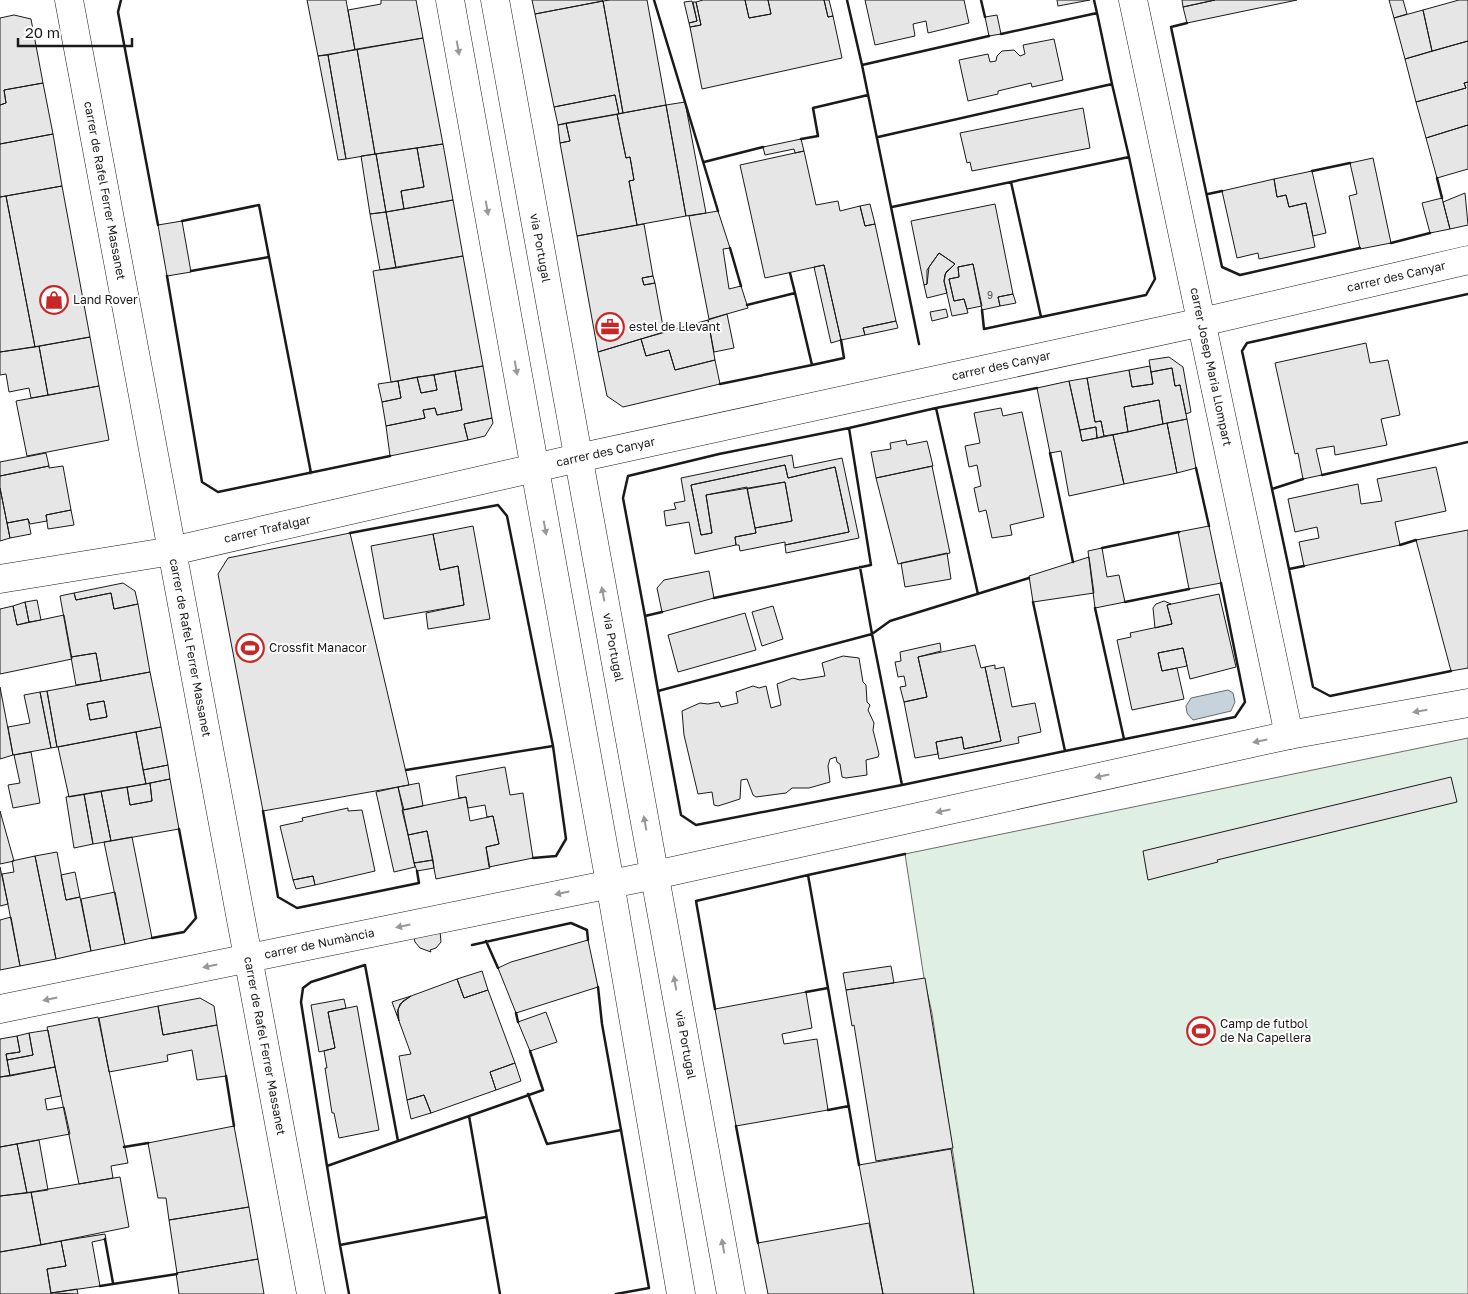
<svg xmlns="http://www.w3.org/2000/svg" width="1468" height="1294" font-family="'Golos Text',sans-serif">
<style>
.green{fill:#e0efe3;stroke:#6a6a6a}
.water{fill:#c6d2dc;stroke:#6a6a6a}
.building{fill:#e6e6e6;stroke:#1a1a1a;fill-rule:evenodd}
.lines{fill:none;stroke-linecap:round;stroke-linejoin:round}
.minor-casing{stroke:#1a1a1a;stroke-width:29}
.minor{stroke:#fff;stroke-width:28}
.wall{stroke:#1a1a1a;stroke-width:2.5}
.oneway{fill:#989898}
.labels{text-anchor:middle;stroke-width:4;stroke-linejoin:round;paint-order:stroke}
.number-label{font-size:10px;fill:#4d4d4d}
.street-label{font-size:12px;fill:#1a1a1a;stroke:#fff}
.poi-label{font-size:12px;fill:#1a1a1a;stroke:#fff;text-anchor:start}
</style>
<rect width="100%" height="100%" fill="#fff"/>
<path class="green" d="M1468,738V1294H974L932,1013L924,978L905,854Z"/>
<path class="water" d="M1228,690L1233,693L1235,702L1231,711L1193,720L1187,713L1186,706L1191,698Z"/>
<path class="building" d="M307,0H346L355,50L318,56Z
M381,0H416L423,38L355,50L348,10L381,4Z
M532,0H602L603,1L535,14Z
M610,0H647L666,105L623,113L603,1Z
M703,0H745L749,18L771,14L768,0H824L828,17L833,16L842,58L702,89L690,27L701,25L696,2Z
M745,0H768L771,14L749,18Z
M824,0H829L833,16L828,17Z
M865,0H964L969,23L928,33L926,21L913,24L915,36L875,45Z
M1057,0H1090L1058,6Z
M1182,0H1215L1183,7Z
M1215,0H1297L1187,23L1183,7Z
M1389,0H1403L1407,14L1394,18Z
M1459,0H1468V41L1432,51L1423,10Z
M603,1L623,113L619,114L615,95L554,107L535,14Z
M692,1L697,21L689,23L684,2Z
M693,2H696L701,25L690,27L689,23L697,21Z
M1423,10L1432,51L1405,59L1394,18Z
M14,15L31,19L43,83L4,90L6,103L0,105V18Z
M997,15L1001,34L989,36L985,17Z
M423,38L443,144L375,154L357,49Z
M1054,39L1063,80L1032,87L1031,83L998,91V94L968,101L959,60L988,54L990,62L996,61L997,56L1002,51L1014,50L1020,56L1025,54L1023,45Z
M1468,41V82L1464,83L1466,88L1416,102L1405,59Z
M357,49L375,154L346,159L328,55Z
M328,55L346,159L338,160L318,56Z
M1468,82V125L1426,138L1416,102L1466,88L1464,83Z
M43,83L53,134L0,144V105L6,103L4,90Z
M615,95L619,114L558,125L554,107Z
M685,102L706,213L686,216L666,105Z
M666,105L686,216L637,225L629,181L634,180L630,157L626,158L617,114Z
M1083,108L1090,148L972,171L970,162L967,163L960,133Z
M617,114L626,158L630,157L634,180L629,181L637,225L577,236L560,143L570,141L566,123Z
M566,123L570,141L560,143L558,125Z
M1468,125V169L1437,178L1426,138Z
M53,134L62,186L0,197V144Z
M801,139L804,151L795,153L794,149L765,155L763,147Z
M443,144L453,200L404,209L401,191L424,187L417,148Z
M417,148L424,187L401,191L404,209L386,212L376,154Z
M804,151L816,205L838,201L840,211L860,206L865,226L875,224L896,321L863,328L865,335L841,340L824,265L765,278L740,165Z
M376,154L386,212L370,214L361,156Z
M1373,158L1391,243L1360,249L1349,196L1357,194L1350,163Z
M1312,171L1326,233L1313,236L1306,203L1289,207L1286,195L1277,197L1274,179Z
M1274,179L1277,197L1286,195L1289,207L1306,203L1315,247L1259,259L1258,253L1237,258L1222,191Z
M62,186L90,337L35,347L6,196Z
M1465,193L1468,225L1450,229L1443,202Z
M6,196L35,347L0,352V197Z
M1442,198L1450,229L1430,233L1422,203Z
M453,200L463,256L396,268L386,212Z
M870,204L875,224L865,226L860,206Z
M995,204L1013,294L998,297L1000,306L982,310L973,264L958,267L959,277L949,279L954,301L964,299L968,313L952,316L944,281L946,272L955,264L939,253L929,267L927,284L924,285L911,221Z
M718,211L730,248L723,249L729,289L741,286L748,308L709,319L689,216Z
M386,212L396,268L380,270L370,214Z
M182,221L191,272L167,276L158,225Z
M644,224L653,276L642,278L644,285L655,283L664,332L598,352L577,236Z
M939,253L955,264L945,274L944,281L947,293L927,298L924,285L927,284V270Z
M463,256L483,366L391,382L373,271Z
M973,264L982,306L967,309L964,299L954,301L949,279L959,277L958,267Z
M824,265L841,340L831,343L814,267Z
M653,276L655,283L644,285L642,278Z
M1013,294L1016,303L1000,306L998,297Z
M946,309L948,317L932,321L930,312Z
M727,314L734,348L714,352L708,320Z
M708,320L715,360L675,370L669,350L646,356L641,339Z
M896,321L898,328L865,335L863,328Z
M90,337L99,386L48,395L39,346Z
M641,339L646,356L669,350L675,370L715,360L720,384L623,407L607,396L598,352Z
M1366,343L1370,363L1388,360L1400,415L1381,419L1387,445L1335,455L1334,446L1316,449L1322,475L1303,479L1298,453L1295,454L1275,363Z
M39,346L48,395L31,398L29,388L9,392L6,374L0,375V352Z
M1169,357L1183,367L1191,412L1186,414L1180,385L1175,386L1172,368L1151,372L1149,360Z
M483,366L492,418L464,424L468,440L390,456L386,426L425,418L423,410L435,408L437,415L462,410L455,371Z
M1150,366L1153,384L1132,387L1129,370Z
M1172,368L1175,386L1180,385L1187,419L1163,424L1159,400L1124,407L1128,432L1104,436L1101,421L1095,422L1087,378L1129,370L1132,387L1153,384L1151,372Z
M455,371L462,410L437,415L435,408L423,410L425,418L386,426L382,402L401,398L398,381L417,377L421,393L437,390L434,375Z
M434,375L437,390L421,393L417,377Z
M1087,378L1095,422L1101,421L1104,436L1097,438L1096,427L1080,430L1069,381Z
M398,381L401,398L382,402L378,384Z
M1069,381L1082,441L1113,435L1124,484L1069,496L1061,451L1050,453L1037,388Z
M99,386L109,440L27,456L16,401Z
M1159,400L1163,424L1128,432L1124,407Z
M1001,408L1003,416L1022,412L1044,517L1010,525L1012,535L992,538L986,510L979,512L974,488L981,486L977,465L969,467L965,446L980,443L974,413Z
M492,418L493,423L485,436L468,440L464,424Z
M1187,419L1196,468L1177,473L1167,423Z
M1167,423L1177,473L1124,484L1113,435Z
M1096,427L1097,438L1082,441L1080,430Z
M906,440L907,445L927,441L933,466L876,478L871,452L891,449L890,443Z
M46,453L49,466L0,476V462Z
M792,455L794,468L842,458L859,538L786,553L785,545L849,532L835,467L788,478L785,465L691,485L701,535L712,533L706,495L747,487L756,533L735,537L736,545L695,554L689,522L666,526L664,511L676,509L674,503L685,501L681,478Z
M785,465L788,478L835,467L849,532L785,545V542L740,551L739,545H736L735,537L756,533L755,528L792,521L785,482L706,495L712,533L701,535L691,485Z
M49,466V468L63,466L71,510L46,515L47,521L30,524L28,519L7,523L0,488V476Z
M932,466L950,553L898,564L876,478Z
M1436,467L1446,511L1395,522L1400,545L1304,566L1299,542L1319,538L1317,527L1295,532L1288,499L1358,484L1361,504L1382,501L1377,479Z
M785,482L792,521L755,528L747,489Z
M0,488L10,538L0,541Z
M71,510L74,525L48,529L46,515Z
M28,519L31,534L10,538L7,523Z
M473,526L490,619L428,629L426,613L464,605L458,566L440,570L433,534Z
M1209,526L1221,583L1189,589L1178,532Z
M1468,530V668L1451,671L1416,540Z
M350,533L409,785L263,811L218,574L228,558Z
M433,534L440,570L458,566L464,605L384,619L371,546Z
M1102,548L1107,577L1119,575L1125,602L1095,608L1088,551Z
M947,553L951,579L905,587L901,563Z
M1089,557L1094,593L1033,602L1029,576Z
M709,571L714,598L662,612L657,588L664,580Z
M123,583L135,591L138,604L114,609L111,593L76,600L74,593Z
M74,593L76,600L111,593L114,609L138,604L150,672L101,681L96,653L71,657L60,596Z
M1219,594L1236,667L1190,679L1183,648L1158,653L1162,671L1177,668L1184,699L1132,710L1117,640L1131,637L1130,633L1172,624L1167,605Z
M37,600L41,620L29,622L25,602Z
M1164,601L1171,604L1167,605L1172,624L1155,628L1153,608L1156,604Z
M25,602L29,622L17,625L13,606Z
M13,606L17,625L64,615L72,659L0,674V609Z
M773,606L783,639L762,646L752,612Z
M745,613L756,650L678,672L668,635Z
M940,643L941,651L918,657L927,697L904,702L900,687L906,686L904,676L898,677L895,662L901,661L900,652Z
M975,645L981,668L985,667L1001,741L964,749L962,737L936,742L938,754L915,758L904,702L927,697L918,657Z
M1183,648L1187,666L1162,671L1158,653Z
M96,653L101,681L76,685L71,657Z
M843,656L859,658L863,682L866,685L867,702L870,705L868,710L874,723L873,730L879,754L878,757L866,760L867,775L846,778L842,777L840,764L837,762L836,757L830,759L828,766L830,782L809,788H792L786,793L756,797L753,795L747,779L741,780L740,799L718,806L714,805L712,792L698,794L684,735L682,711L700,703L708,704L719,702L721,707L738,703L736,692L753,686L759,688L766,686L771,708L781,705L777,684L793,678L800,680L825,676L822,663Z
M995,665V669L1004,667L1012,707L1035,703L1041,732L1018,737L1019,743L939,759L936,742L962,737L964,749L1001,741L985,667Z
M150,672L161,727L57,747L47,691ZM104,701L107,717L90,720L87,704Z
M0,687L13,755L0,759Z
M47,691L57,747L51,748L40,692Z
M40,692L51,748L13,755L8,727L30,723L24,695Z
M104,701L107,717L90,720L87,704Z
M161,727L168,765L143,770L136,732Z
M136,732L146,784L69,797L58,747Z
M31,752L40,803L13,808L8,785L20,783L14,755Z
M168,765L170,779L146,784L143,770Z
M505,767L510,795L523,793L533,858L489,867L486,847L499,844L493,816L487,817L485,805L468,808L466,797L459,798L456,776Z
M1451,777L1457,802L1217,860L1218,862L1148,880L1143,851Z
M170,779L179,829L111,841L101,791L127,787L130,805L152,801L150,783Z
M150,783L152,801L130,805L127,787Z
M419,783L423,806L404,810L398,787Z
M398,787L415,867L394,872L376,792Z
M101,791L111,841L93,844L84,794Z
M84,794L93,844L74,848L66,797Z
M466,797L470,821L493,816L499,844L486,847L490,868L436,879L427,831L408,835L402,810Z
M348,808V811L362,810L375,871L315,885L313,876L293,880L280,826L303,821L302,818Z
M0,811L14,861L0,864Z
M427,831L433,860L414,863L408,835Z
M132,837L152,938L125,944L104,842Z
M57,852L66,900L80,897L91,951L56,959L35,856Z
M35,856L56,959L20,966L2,874L14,872L12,861Z
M433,860L434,868L417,871L414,863Z
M0,867L8,904L0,906Z
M75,872L80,897L66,900L61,875Z
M313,876L315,885L296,889L293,880Z
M115,892L125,944L91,951L81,899Z
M11,917L20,966L0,970V920Z
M440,931L441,942L436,948L430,950L431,952L420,948L415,942L414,938Z
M588,940L598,987L516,1013L498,968L511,962Z
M891,966L894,983L846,990L843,973Z
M482,971L488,990L464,998L457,979Z
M925,978L953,1148L876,1161L854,1025L852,1026L846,990Z
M457,979L464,998L488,990L515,1063L490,1072L496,1090L431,1113L424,1095L407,1100L399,1056L411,1054L399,1021L398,1009L403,1001L411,996Z
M806,992L812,1028L782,1034L784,1044L817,1039L828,1110L736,1126L715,1009Z
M411,996L400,1004L397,1013L399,1021L392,1002Z
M200,998L214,1006L217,1025L163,1035L158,1006Z
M344,999L346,1008L328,1012L335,1048L319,1052L311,1005Z
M158,1006L163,1035L217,1025L226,1076L197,1080L192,1050L167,1055L168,1061L109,1072L99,1018Z
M357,1006L379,1130L339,1138L334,1113H332L325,1068H327L324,1051L335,1048L328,1012Z
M546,1012L557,1042L530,1051L518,1022Z
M98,1017L128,1163L111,1166L113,1178L79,1184L47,1027Z
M48,1030L55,1067L10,1076L7,1060L33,1055L29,1033Z
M29,1033L33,1055L7,1060L6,1054L20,1052L17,1036Z
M17,1036L20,1052L6,1054L10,1076L0,1077V1039Z
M515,1063L521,1081L496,1090L490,1072Z
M55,1067L61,1096L45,1099L47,1110L64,1107L70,1134L0,1147V1077Z
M424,1095L431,1113L411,1119L407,1100Z
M234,1126L249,1207L169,1220L166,1198H158L148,1143Z
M39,1140L48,1190L27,1193L17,1144Z
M17,1144L27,1193L0,1196V1147Z
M951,1149L974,1294H883L859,1165Z
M120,1177L129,1227L41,1245L31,1192Z
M31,1192L41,1245L0,1252V1196Z
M249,1207L258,1259L177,1273L169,1220Z
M869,1223L883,1294H768L758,1243Z
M105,1234L106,1239L92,1242L100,1286L51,1293L47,1269L66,1266L61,1241Z
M61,1241L66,1266L47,1269L51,1294H0V1252Z
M258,1259L264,1294H179L176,1273Z
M77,1289L78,1294L51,1293Z"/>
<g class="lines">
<defs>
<g id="minor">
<path id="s1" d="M69,0L311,1294"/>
<path d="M450,0L610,883L681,1294"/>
<path id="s2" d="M495,0L731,1294"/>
<path id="s3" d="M1133,0L1289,735"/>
<path id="s4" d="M0,579L172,551L578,458L1202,322L1468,260"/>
<path id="s5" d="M0,1009L655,875L1289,735L1468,703"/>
</g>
</defs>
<use href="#minor" class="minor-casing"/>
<use href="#minor" class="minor"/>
<path class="wall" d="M121,0L118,12L158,225
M654,0L718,211
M847,0L862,65L989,36
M981,0L985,17
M1097,13L1112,84
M1187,23L1171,27L1222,267L1240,275L1360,248
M1001,34L1097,13L1094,0
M862,65L919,344
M878,137L1112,84L1129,157L892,207
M801,139L818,136L813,108L868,95
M704,162L763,147
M1312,171L1350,163
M1437,178L1442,198
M1011,182L1041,317L1146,295L1155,279L1129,157
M1208,194L1222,191
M182,221L259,205L269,257
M1391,243L1430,233
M730,248L741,286
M191,271L269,257L311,473
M790,273L795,293
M167,276L202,482L218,492L390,456
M982,310L984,329L1041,317
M812,365L844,358L841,340
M720,384L812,365L795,293L747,305
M1050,453L1073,562
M1196,468L1209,526
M1322,475L1468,442
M1303,479L1272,489L1242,351L1247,343L1468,294
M1272,489L1289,569L1304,566
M350,533L498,505L507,516L553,746L406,770
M1400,545L1416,540
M1102,548L1179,532
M860,567L872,634L890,621L1029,578
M1289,569L1313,687L1330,696L1451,671
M978,594L936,408L1037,388
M714,598L871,565L849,428L936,408
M1125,602L1189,589
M1095,608L1124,739
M645,616L623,498L628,476L719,454L849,428
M872,634L902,785L696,825L681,815L658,691Z
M658,691L645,616L662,612
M1065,751L1235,717L1245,702L1221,583
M902,785L1065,751L1033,602
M263,811L278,897L297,908L419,883L417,871
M533,858L556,856L566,839L553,746
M152,938L184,932L196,918L179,829
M486,941L498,968
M472,945L571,923L587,930L588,940
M365,965L398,1141L327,1166L301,1002L303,988L311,982Z
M828,988L808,875L905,854
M806,992L828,988L859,1165
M715,1009L696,901L808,875
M516,1013L518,1022
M226,1076L234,1126
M528,1094L547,1144L621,1130L602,1024L598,987
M828,1110L849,1106
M469,1116L500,1294
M736,1126L758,1243
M398,1141L543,1090L530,1051
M124,1147L148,1143
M327,1166L340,1245L486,1217
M105,1239L113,1283
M340,1245L349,1294
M100,1286L177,1274
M616,1294L649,1288L621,1130"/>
</g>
<defs><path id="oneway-solid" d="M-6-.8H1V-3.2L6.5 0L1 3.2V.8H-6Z" transform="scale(1.25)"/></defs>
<g class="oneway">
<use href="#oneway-solid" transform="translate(458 48) rotate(80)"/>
<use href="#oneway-solid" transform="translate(487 208) rotate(80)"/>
<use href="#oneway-solid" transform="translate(516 368) rotate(80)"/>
<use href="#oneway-solid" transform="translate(545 528) rotate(80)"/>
<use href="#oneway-solid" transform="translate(603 594) rotate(-101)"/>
<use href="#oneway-solid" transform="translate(1420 711) rotate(170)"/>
<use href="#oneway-solid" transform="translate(1260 741) rotate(168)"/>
<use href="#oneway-solid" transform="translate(1102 776) rotate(168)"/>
<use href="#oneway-solid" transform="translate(943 811) rotate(168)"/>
<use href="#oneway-solid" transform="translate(645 823) rotate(-101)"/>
<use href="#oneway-solid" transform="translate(562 893) rotate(168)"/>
<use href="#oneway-solid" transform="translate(403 926) rotate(168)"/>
<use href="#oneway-solid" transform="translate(210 966) rotate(168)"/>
<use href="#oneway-solid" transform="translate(675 983) rotate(-100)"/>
<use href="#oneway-solid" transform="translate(50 999) rotate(168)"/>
<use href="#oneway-solid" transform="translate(723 1246) rotate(-100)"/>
</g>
<defs>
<symbol id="shop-ring" viewBox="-11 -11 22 22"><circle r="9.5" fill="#fff" stroke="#c62828" stroke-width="1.5"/><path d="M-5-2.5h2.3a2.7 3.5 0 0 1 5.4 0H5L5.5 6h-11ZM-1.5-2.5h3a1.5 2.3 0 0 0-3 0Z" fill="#c62828"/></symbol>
<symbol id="office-ring" viewBox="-11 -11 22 22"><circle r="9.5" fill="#fff" stroke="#c62828" stroke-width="1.5"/><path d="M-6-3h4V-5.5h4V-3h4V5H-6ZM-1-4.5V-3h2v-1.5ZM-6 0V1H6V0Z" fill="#c62828"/></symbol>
<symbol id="stadium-ring" viewBox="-11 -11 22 22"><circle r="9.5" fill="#fff" stroke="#c62828" stroke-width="1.5"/><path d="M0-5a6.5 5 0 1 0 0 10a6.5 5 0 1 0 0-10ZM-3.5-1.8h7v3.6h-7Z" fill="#c62828"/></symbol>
</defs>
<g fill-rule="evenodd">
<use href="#shop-ring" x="38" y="284" width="32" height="32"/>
<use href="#office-ring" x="594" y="311" width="32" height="32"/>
<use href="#stadium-ring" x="234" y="632" width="32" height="32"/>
<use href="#stadium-ring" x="1185" y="1015" width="32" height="32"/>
</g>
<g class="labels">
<g class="number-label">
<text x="990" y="299">9</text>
</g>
<g class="street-label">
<text dy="4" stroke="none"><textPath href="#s1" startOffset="194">carrer de Rafel Ferrer Massanet</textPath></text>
<text dy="4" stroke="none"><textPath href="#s2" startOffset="252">via Portugal</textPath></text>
<text dy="4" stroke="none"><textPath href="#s4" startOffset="1429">carrer des Canyar</textPath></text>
<text dy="4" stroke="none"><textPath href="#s4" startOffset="1024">carrer des Canyar</textPath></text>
<text dy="4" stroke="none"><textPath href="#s3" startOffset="375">carrer Josep Maria Llompart</textPath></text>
<text dy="4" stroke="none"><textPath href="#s4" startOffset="619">carrer des Canyar</textPath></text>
<text dy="4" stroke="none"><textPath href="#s4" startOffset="272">carrer Trafalgar</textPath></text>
<text dy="4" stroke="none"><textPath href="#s1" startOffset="659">carrer de Rafel Ferrer Massanet</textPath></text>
<text dy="4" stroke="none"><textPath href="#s2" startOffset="658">via Portugal</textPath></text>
<text dy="4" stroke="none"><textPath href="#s5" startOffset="326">carrer de Numància</textPath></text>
<text dy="4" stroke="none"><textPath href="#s1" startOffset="1064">carrer de Rafel Ferrer Massanet</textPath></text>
<text dy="4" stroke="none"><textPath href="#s2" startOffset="1062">via Portugal</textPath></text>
</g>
<g class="poi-label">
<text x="73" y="304">Land Rover</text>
<text x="629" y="331">estel de Llevant</text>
<text x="269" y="652">Crossfit Manacor</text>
<text x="1220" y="1028">Camp de futbol<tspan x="1220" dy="14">de Na Capellera</tspan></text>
</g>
</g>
<path d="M18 38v8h114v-8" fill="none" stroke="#1a1a1a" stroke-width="2.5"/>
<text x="25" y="38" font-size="15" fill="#1a1a1a" stroke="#ffffff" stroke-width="4" paint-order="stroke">20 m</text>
</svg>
